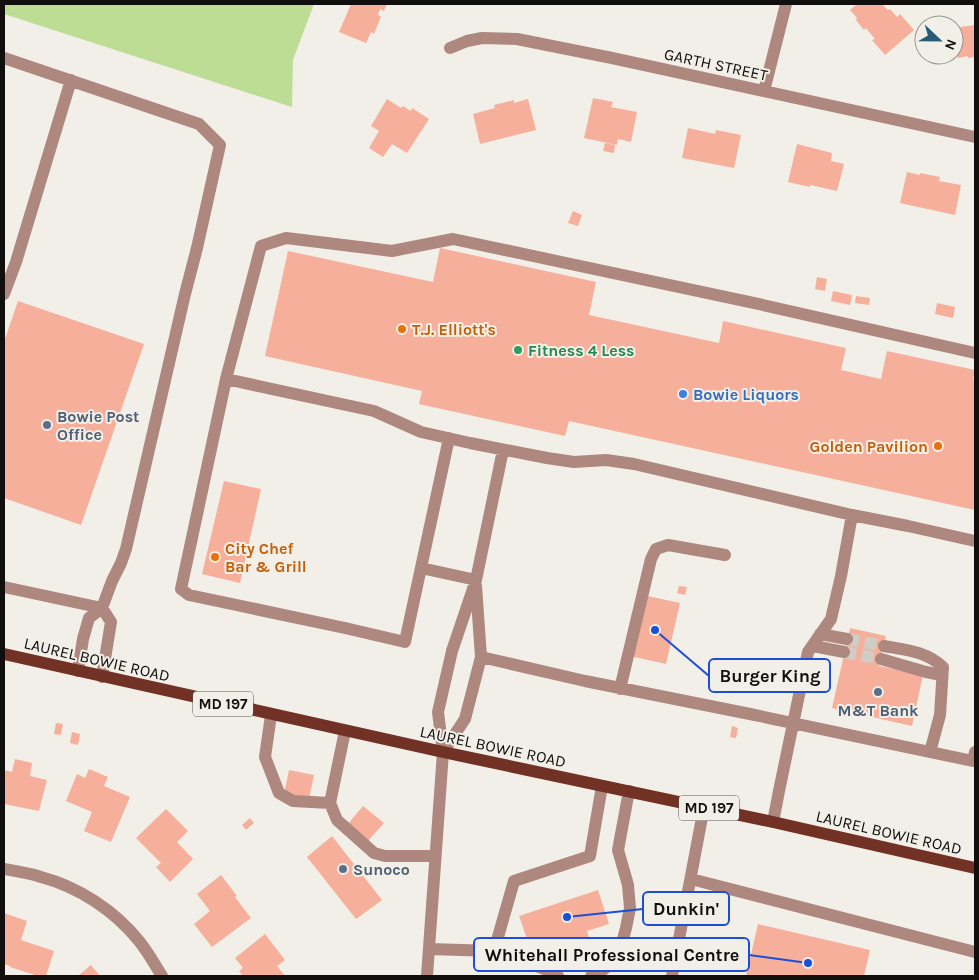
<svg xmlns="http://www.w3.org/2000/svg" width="979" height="980" font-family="Karla,sans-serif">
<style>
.green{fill:#bddd94}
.building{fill:#f6af9b}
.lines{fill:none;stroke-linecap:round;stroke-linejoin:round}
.minor-tunnel{stroke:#cfcdc6;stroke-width:12;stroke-dasharray:12 6;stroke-linecap:butt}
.minor{stroke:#ae877e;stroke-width:12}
.major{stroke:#713124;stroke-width:12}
.food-dot{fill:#e8710a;stroke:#f1efe7;stroke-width:2}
.leisure-dot{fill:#2e9e5b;stroke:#f1efe7;stroke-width:2}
.shop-dot{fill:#3f7fe0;stroke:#f1efe7;stroke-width:2}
.service-dot{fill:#5c6f8a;stroke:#f1efe7;stroke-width:2}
.labels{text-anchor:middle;stroke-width:4;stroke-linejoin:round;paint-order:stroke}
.shield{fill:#f1efe7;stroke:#54524e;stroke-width:1}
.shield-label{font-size:15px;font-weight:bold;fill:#100f0d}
.street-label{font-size:16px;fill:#100f0d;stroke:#f1efe7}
.food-label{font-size:16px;font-weight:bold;fill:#c56008;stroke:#f1efe7;text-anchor:start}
.leisure-label{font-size:16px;font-weight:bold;fill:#27864d;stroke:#f1efe7;text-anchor:start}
.shop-label{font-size:16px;font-weight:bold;fill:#366cbe;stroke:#f1efe7;text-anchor:start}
.service-label{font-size:16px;font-weight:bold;fill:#4e5e75;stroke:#f1efe7;text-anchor:start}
.leader{fill:none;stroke:#1d4ed8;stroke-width:2}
.callout-dot{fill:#1d4ed8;stroke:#f1efe7;stroke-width:2}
.callout{fill:#f1efe7;stroke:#1d4ed8;stroke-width:2}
.callout-label{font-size:18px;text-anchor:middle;font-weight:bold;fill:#100f0d}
</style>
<rect width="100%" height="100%" fill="#f1efe7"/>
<path class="green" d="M4,4H314L293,60L292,107L4,14Z"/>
<path class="building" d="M351,4H387L384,11L380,9L378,15L381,16L374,34L371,32L366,43L339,32Z
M857,4H882L888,10L890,9L897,17L900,14L914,30L885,55L872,40L875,39L866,28L864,30L856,20L857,18L850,10Z
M975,25V57L968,58V56L958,58L954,37V28Z
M593,98L613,102L611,107L637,112L631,142L618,139L617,145L584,138Z
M387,99L401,108L403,106L411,111L412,108L429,119L407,153L392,144L383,157L369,148L379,131L371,126Z
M528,99L536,130L480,144L473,114L495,108L494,105L514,100V103Z
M688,128L715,134L716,130L741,135L734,168L682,158Z
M605,143L615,145L614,153L603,151Z
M797,144L832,153L831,161L844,164L837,191L810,185V187L788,182Z
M907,172L920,175V173L940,177L939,181L961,185L955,215L900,203Z
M573,211L582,215L578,226L568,223Z
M440,248L596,282L589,315L719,343L723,321L846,348L841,370L881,379L887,351L975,370L973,380L975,381V510L569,421L565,436L419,404L422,391L265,356L288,251L433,282Z
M817,277L827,279L825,291L815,289Z
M833,291L852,295L850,305L831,301Z
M856,296L870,298L869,305L855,303Z
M18,301L144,344L81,525L4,498V342Z
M937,303L955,307L953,318L935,314Z
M224,481L261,489L240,583L202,574Z
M679,586L687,587L685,595L677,593Z
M643,595L680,603L666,664L630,656Z
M850,628L886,636L879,666L923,675L912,726L832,708Z
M56,723L63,724L61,735L54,734Z
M732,726L738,728L736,738L730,737Z
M72,732L80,734L78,745L70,743Z
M15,759L32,763L30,776L47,780L39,811L4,804L5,799H4V770L12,772Z
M89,769L108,777L104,786L130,797L111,842L84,831L92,812L66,801L77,774L85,778Z
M289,770L314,775L309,799L284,794Z
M363,806L384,823L367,842L347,825Z
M166,809L188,831L177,842L193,859L170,882L156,867L161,863L136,838Z
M250,818L254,823L246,830L242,825Z
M332,836L382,900L356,919L307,857Z
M221,875L237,896L235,897L251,918L212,947L194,924L210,911L197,894Z
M598,890L609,924L587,931L597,963L582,968L573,940L532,953L519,916Z
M4,913L27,921L21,940L54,951L46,976H38L10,967V966L4,964Z
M758,924L870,950L864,976H746Z
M265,934L285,960L277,966L285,976H243L239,971L243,968L235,958Z
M91,965L100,976H78Z"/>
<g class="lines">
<path class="minor-tunnel" d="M847,639L884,646
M844,652L881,659"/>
<path class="minor" d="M450,48L467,41L482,38L517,39L612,58L975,137
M4,58L199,124L220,145L197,248L185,294L126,549L121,563L112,581L102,608L89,618L83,639L78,671
M764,91L786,4
M4,294L16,262L71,80
M226,379L374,411L421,432L470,443L547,458L574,462L606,460L634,464L852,515L908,526L975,541
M449,438L405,642L345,628L189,595L181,589L226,379L261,246L286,238L392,251L453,239L763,305L975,353
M421,568L476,580
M4,587L102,608L111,622L102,677
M820,634L847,639
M813,646L844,652
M884,646C906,650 926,651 943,667L940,715L930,752
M481,657L585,681L750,714L973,761L975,752
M881,659L926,672L942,675
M620,689L651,559L656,549L668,545L725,555
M271,715L265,757L279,793L293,801L330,803
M345,731L330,803L337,820L374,853L385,856H435
M443,752L465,719L481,657L476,586
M773,822L779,791L808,652L831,619L841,576L852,515
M4,869C16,871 29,873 41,877C79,887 115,911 139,941C148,952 155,965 162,976
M691,879L975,952
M429,949L494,951L542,968L558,976
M494,951L514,881L590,856L602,786
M427,976L443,752L438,712L452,651L476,580L503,450
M591,976L597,975L609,965L622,943L626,928L630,908L628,885L618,850L629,791
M672,976L704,807"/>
<path class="major" d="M4,654L443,752L773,822L975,868"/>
</g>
<g class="food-dot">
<circle cx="402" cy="329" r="5"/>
<circle cx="938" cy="446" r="5"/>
<circle cx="215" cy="557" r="5"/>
</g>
<circle class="leisure-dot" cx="518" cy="350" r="5"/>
<circle class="shop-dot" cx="683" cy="394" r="5"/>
<g class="service-dot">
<circle cx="47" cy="425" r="5"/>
<circle cx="878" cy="692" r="5"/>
<circle cx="343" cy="869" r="5"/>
</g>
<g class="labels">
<g class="shield">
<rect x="193" y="691.5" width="60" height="25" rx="4"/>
<rect x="679" y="795.5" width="60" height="25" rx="4"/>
</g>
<g class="shield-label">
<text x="223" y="709">MD 197</text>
<text x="709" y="813">MD 197</text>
</g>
<g class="street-label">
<text transform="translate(716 64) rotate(12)" y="6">GARTH STREET</text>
<text transform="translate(97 659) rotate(13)" y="6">LAUREL BOWIE ROAD</text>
<text transform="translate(493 746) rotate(12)" y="6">LAUREL BOWIE ROAD</text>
<text transform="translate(889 832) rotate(13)" y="6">LAUREL BOWIE ROAD</text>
</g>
<g class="food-label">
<text x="412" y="335">T.J. Elliott's</text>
<text x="928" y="452" text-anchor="end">Golden Pavilion</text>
<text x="225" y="554">City Chef<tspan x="225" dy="18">Bar &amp; Grill</tspan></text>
</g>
<g class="leisure-label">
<text x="528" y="356">Fitness 4 Less</text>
</g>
<g class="shop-label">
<text x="693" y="400">Bowie Liquors</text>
</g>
<g class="service-label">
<text x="57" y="422">Bowie Post<tspan x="57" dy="18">Office</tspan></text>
<text x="878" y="716" text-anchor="middle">M&amp;T Bank</text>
<text x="353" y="875">Sunoco</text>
</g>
</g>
<path class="leader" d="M655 630L709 676M567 917L643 909M808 963L749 955"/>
<g class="callout-dot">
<circle cx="655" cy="630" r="5"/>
<circle cx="567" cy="917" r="5"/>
<circle cx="808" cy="963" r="5"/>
</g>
<g class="callout">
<rect x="709" y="659" width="121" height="33" rx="5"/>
<rect x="643" y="892" width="86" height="33" rx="5"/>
<rect x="474" y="938" width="275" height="33" rx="5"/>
</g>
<g class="callout-label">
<text x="770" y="682">Burger King</text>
<text x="686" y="915">Dunkin'</text>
<text x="612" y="961">Whitehall Professional Centre</text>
</g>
<rect width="979" height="980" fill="none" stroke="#100f0d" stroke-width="10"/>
<g transform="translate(939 40) rotate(112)"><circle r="24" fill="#f1efe7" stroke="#979590"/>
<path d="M0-4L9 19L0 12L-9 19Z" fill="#285b78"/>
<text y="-8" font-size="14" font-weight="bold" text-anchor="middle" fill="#100f0d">N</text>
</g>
</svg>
